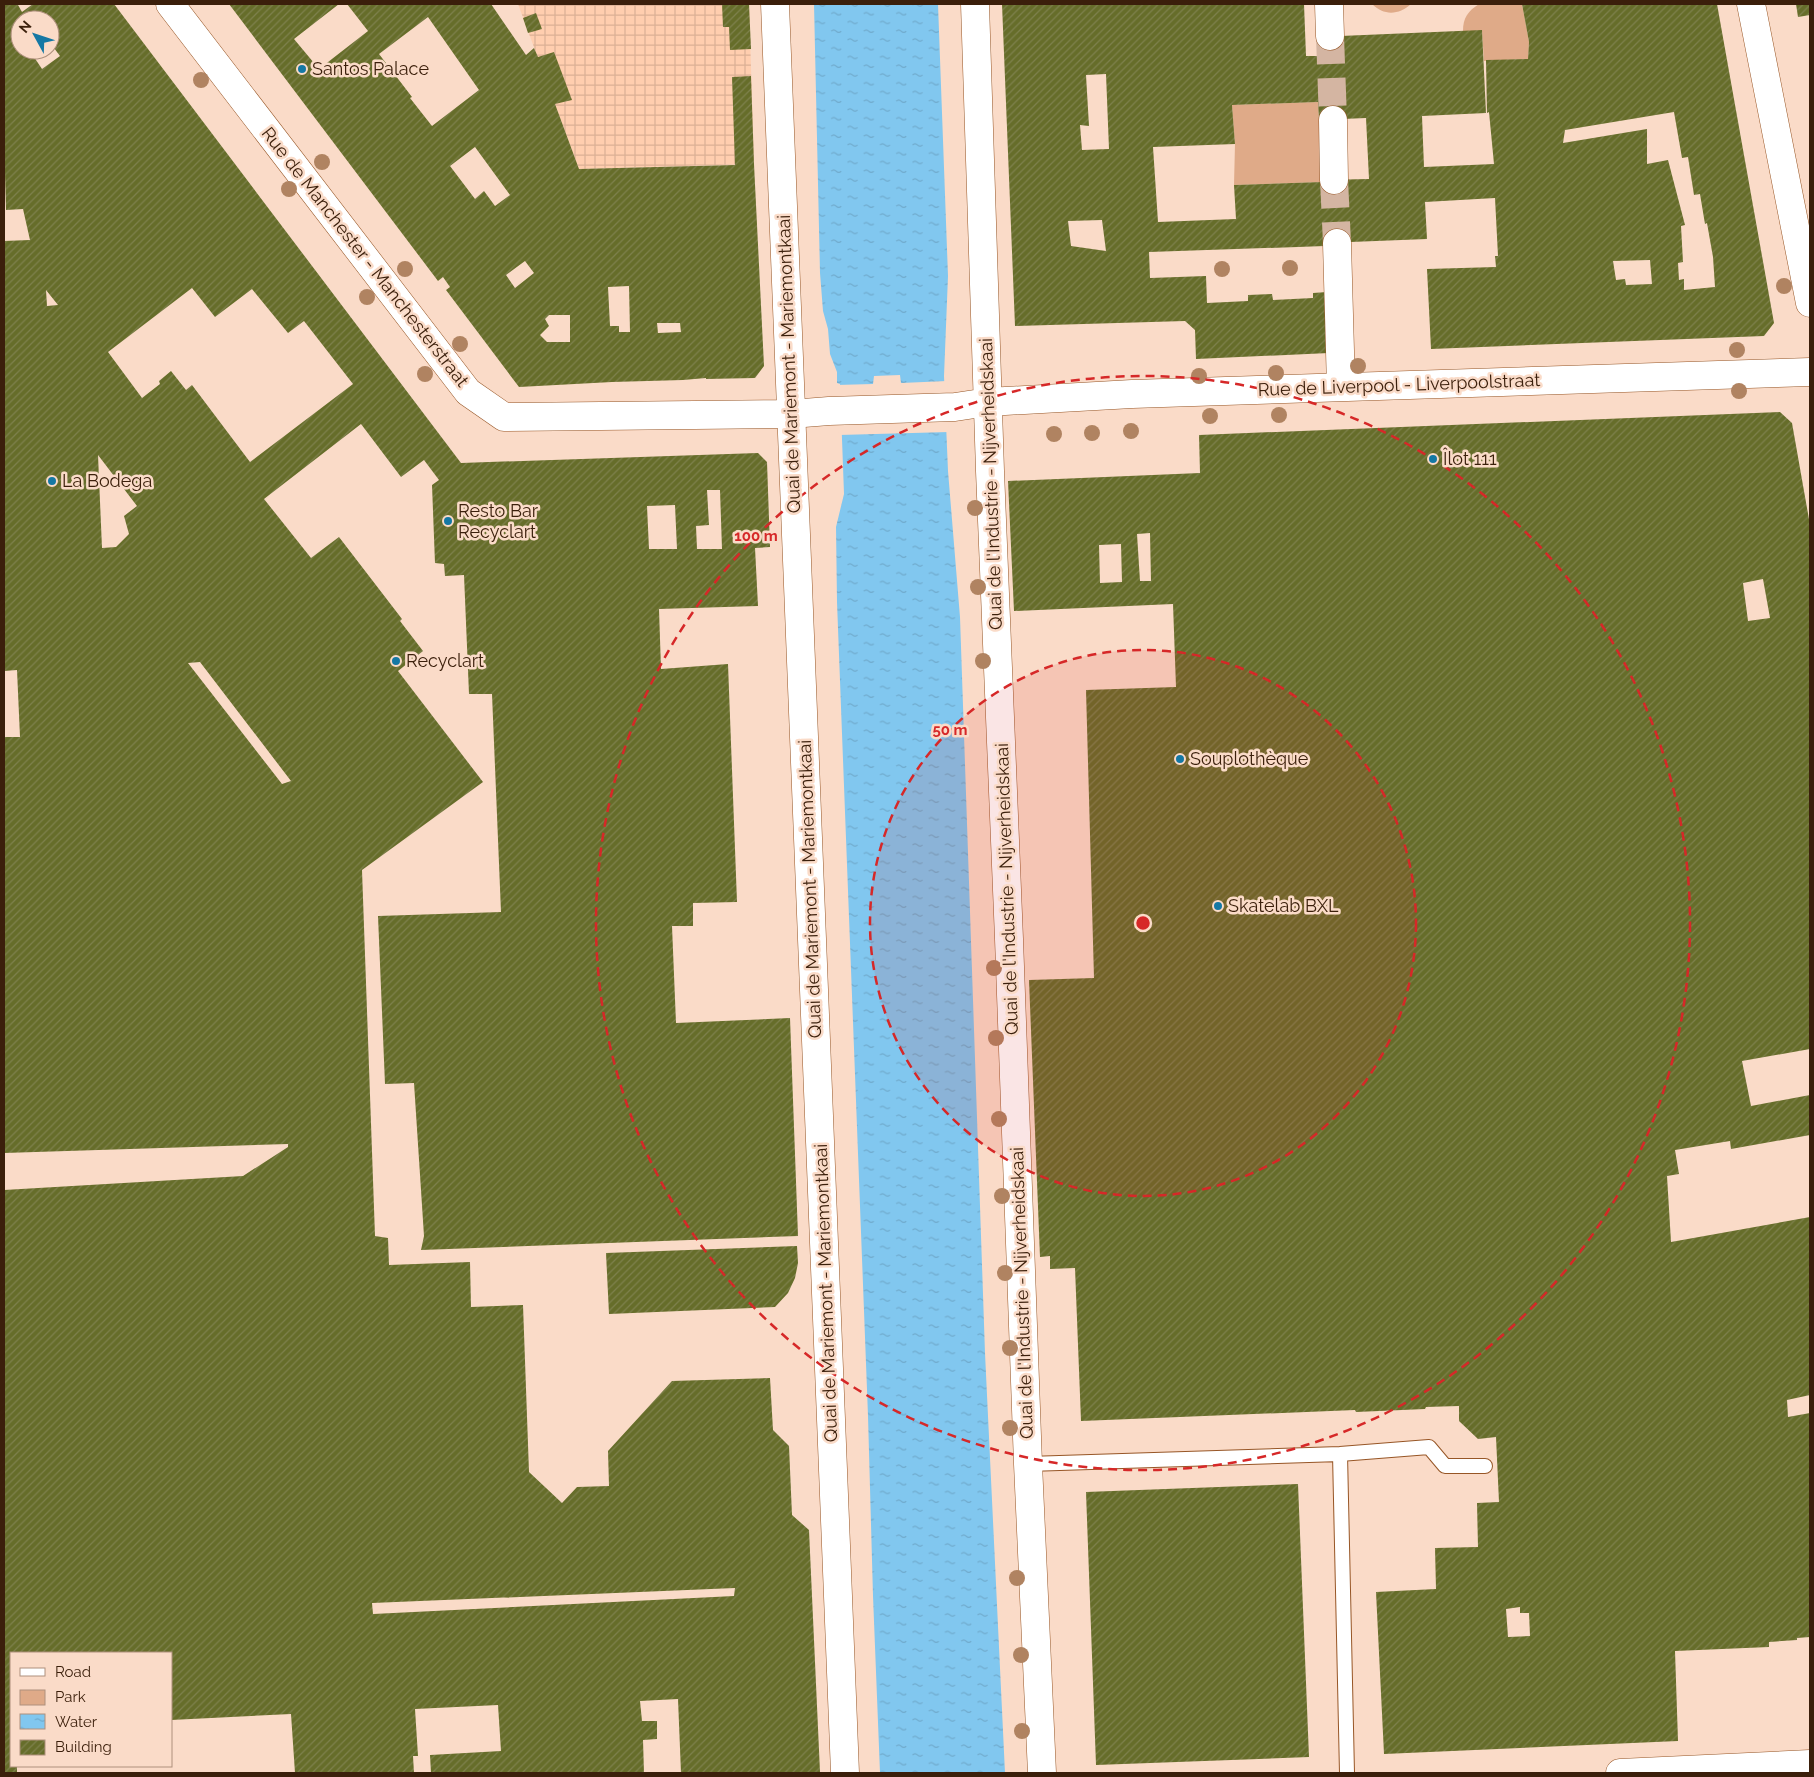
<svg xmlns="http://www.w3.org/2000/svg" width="1814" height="1777" font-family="Raleway,sans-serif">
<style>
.industrial{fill:url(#industrial-grid)}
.green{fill:#dfaa88}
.water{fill:url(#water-ripples)}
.pier{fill:#fadbc8}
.building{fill:url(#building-hatch);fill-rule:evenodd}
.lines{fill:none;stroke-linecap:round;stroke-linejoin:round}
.street-tunnel{stroke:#d4b5a2;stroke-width:28;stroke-dasharray:28 14;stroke-linecap:butt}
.lane-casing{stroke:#975626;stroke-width:16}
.street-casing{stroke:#975626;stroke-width:29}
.secondary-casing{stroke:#975626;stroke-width:29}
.lane{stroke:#fff;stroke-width:14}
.street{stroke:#fff;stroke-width:28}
.secondary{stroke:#fff;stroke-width:28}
.tree{fill:#b08361}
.ring{fill:none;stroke:#d62828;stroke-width:2.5;stroke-dasharray:9 6}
.poi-dot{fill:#1578a4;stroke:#fadbc8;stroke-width:2}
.labels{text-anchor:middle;stroke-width:5;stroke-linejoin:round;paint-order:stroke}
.poi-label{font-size:18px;fill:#3b1f0b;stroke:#fadbc8;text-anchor:start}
.street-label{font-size:18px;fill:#3b1f0b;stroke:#fadbc8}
.centre{fill:#d62828;stroke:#fadbc8;stroke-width:2.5}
.ring-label{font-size:15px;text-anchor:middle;font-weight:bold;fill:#d62828;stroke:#fadbc8;stroke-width:5;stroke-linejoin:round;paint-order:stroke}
</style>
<defs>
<pattern id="industrial-grid" width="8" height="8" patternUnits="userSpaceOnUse" patternTransform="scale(1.25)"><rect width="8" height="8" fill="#ffceaf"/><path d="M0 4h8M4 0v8" fill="none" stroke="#dbb095"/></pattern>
<pattern id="water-ripples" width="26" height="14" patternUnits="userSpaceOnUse" patternTransform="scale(1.25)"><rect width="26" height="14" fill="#81c7ef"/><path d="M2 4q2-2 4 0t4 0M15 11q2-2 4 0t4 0" fill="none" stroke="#70aacc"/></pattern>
<pattern id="building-hatch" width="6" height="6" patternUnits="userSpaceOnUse" patternTransform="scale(1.25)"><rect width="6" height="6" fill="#666d2a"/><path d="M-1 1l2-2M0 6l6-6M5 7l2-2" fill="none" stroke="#7e814d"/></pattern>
</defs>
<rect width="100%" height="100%" fill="#fadbc8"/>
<path class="industrial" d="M518,4H749L754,164L579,169Z"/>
<path class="green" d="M1372,4H1411C1399,15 1384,16 1372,4Z
M1479,4H1522L1529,42L1528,59L1484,61L1482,31H1463C1463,18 1468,11 1479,4Z
M1318,102L1322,182L1234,185L1235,144L1232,105Z"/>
<path class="water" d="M814,4H938L948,276L944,376L948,471L960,617L985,1353L1005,1773H880L873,1596L868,1416L837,602L836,527L844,494L840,384L837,383V372L830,354L828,329L823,311L820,273Z"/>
<path class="pier" d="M900,375L901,383L947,381L949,432L839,435L838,386L836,385L873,384L874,376Z"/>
<path class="building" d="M4,4H20L18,5L22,12L33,4H114L461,463L758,453L767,462L770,547L755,548L758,606L659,609L661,669L728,664L737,902L693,903V926H672L676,1023L790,1018L798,1236L421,1250L424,1236L414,1083L385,1084L378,916L501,912L492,694H469L464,575L445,576L444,564L435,563L432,485L439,480L424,460L401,477L361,424L264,499L311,558L339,537L402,619L400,621L423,651L398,671L483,782L362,870L375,1236L388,1238L389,1265L470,1262L471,1307L523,1305L529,1472L562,1503L577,1487L609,1486L608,1451L672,1381L770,1378L773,1430L789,1446L792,1515L809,1530L820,1772L681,1773L678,1699L640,1701L642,1721H657V1739L643,1740L644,1773H431L430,1755L501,1751L498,1705L415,1709L418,1756H413L414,1773H295L291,1714L171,1720V1653H11V1766H17V1773H4V1190L243,1176L288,1147V1144L4,1153V737H20L17,670L4,671V241L30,240L23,209L6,210L5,174H4ZM20,20H50V45L51,44L60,56L42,69L34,57L43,50H20ZM192,288L215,317L252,289L288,333L304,321L353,384L250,462L192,385L186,390L171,371L159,381L160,384L142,398L108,352ZM46,290L58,305L47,306ZM98,455L137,506L124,516L129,534L116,547L102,548ZM707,490H720L722,549H697L696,526L709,525ZM675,505L677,549H649L647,506ZM200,662L291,781L282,784L188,663ZM735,1588L734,1596L373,1614L372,1603Z
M229,4H339L294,39L319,69L368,31L347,4H491L526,55L534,48L538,57L554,52L572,100L555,104L579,169L735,165L732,77L751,76L754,164L764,366L755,378L706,379V378L683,380L612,382L519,387L446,290L450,287L443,277L438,281ZM428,17L479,90L432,126L410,98L412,97L379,54ZM475,147L510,195L495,206L484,191L475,199L450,166ZM525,261L534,273L515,288L506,275ZM629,286L630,332H619V326H610L608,287ZM549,315H570V342H547L540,335L549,326L545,319ZM657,323H680L681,332L658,333Z
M722,4H749L751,49L730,50L729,27H723Z
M1002,4H1304L1306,56H1318L1317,37L1482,30L1486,113L1422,116L1424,167L1494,164L1489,112L1487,113L1486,60L1528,59L1529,42L1522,4H1717L1774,323L1764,336L1431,349L1427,269L1496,267L1495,256H1498L1495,198L1425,202L1427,239L1325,243V246L1149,252L1150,278L1206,276L1207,303L1248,301V295L1272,294L1273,300L1313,298V293L1327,292L1329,353L1196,359L1195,330L1185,321L1015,326ZM1106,74L1109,149L1082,150L1080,125L1089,126L1086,75ZM1318,102L1319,120L1366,118L1369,179L1322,180V182L1234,185L1236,219L1158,222L1153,147L1235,144L1232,105ZM1674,112L1682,158L1688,157L1694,195L1700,194L1705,224L1707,223L1713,257L1715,287L1684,290V279L1679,280L1678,263L1683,262L1681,226L1685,225L1668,160L1647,164V129L1563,143L1565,130ZM1102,220L1106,251L1071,246L1068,221ZM1650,260L1652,284L1626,285L1625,279L1616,280L1613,261Z
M1796,4H1810V15L1798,17Z
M536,13L542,29L528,33L523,18Z
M1780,412L1792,423L1810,525V1049L1742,1061L1751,1106L1810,1095V1135L1731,1149L1730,1141L1675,1150L1679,1174L1667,1176L1671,1242L1810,1217V1395L1787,1400L1788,1417L1810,1413V1637L1797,1638V1640L1769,1642V1647L1675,1651L1678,1741L1384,1754L1376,1592L1436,1589L1435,1548L1478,1547L1477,1503L1499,1502L1496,1437L1478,1439L1459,1421V1406L1426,1407L1425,1409L1356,1412L1355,1410L1081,1421L1075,1268L1050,1269V1256L1040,1257L1029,980L1094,978L1086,690L1176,687L1173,604L1014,611L1008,481L1200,473L1199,435ZM1150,533L1151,581H1140L1137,534ZM1121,544L1122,582L1100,583L1099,545ZM1763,579L1770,618L1748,621L1743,583ZM1520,1607V1613H1529L1530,1636L1508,1637L1506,1609Z
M797,1246L798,1263L795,1278L788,1293L775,1307L609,1314L606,1253Z
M1298,1484L1309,1757L1096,1765L1086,1492Z"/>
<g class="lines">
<path class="street-tunnel" d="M1330,36L1333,120
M1334,180L1337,243"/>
<defs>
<path id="lane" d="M1340,1454L1347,1773
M1028,1464L1340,1454L1429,1447L1445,1466H1485"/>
<path id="street" d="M170,4L468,392L504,417L791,414L829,411L955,407L988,402L1132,394L1810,372
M975,4L990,471L1009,939L1028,1464L1042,1773
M1329,4L1330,36
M1751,4L1810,303
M1333,120L1334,180
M1337,243L1341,387
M1620,1773L1810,1764"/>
<path id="secondary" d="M775,4L845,1773"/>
</defs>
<use href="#lane" class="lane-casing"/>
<use href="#street" class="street-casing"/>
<use href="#secondary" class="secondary-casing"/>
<use href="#lane" class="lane"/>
<use href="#street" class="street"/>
<use href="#secondary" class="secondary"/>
</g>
<g class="tree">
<circle cx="201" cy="80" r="8"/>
<circle cx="322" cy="162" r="8"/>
<circle cx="289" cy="189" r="8"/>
<circle cx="1290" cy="268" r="8"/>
<circle cx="405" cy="269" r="8"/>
<circle cx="1222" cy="269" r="8"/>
<circle cx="1784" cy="286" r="8"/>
<circle cx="367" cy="297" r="8"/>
<circle cx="460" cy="344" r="8"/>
<circle cx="1737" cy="350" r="8"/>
<circle cx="1358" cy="366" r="8"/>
<circle cx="1276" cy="373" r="8"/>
<circle cx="425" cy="374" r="8"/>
<circle cx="1199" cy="376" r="8"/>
<circle cx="1739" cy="391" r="8"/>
<circle cx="1279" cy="415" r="8"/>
<circle cx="1210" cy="416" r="8"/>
<circle cx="1131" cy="431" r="8"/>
<circle cx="1092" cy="433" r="8"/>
<circle cx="1054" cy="434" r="8"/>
<circle cx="975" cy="508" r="8"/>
<circle cx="978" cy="587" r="8"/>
<circle cx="983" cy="661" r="8"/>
<circle cx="994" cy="968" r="8"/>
<circle cx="996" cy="1038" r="8"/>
<circle cx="999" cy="1119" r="8"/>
<circle cx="1002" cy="1196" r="8"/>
<circle cx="1005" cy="1273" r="8"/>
<circle cx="1010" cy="1348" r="8"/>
<circle cx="1010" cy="1428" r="8"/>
<circle cx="1017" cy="1578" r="8"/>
<circle cx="1021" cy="1655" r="8"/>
<circle cx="1022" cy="1731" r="8"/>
</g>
<circle cx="1143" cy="923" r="273" fill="#d62828" fill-opacity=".12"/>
<g class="ring">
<circle cx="1143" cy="923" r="273"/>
<circle cx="1143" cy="923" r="547"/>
</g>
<g class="poi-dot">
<circle cx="302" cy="69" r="5"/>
<circle cx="1433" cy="459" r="5"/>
<circle cx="52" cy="481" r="5"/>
<circle cx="448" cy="521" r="5"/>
<circle cx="396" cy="661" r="5"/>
<circle cx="1180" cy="759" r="5"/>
<circle cx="1218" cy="906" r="5"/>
</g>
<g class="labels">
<g class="poi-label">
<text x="312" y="75">Santos Palace</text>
<text x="1443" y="465">Îlot 111</text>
<text x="62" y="487">La Bodega</text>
<text x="458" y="517">Resto Bar<tspan x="458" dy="21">Recyclart</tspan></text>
<text x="406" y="667">Recyclart</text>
<text x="1190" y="765">Souplothèque</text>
<text x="1228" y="912">Skatelab BXL</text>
</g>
<g class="street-label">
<text transform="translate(365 257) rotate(52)" y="6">Rue de Manchester - Manchesterstraat</text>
<text transform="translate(789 364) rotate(-92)" y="6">Quai de Mariemont - Mariemontkaai</text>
<text transform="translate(1399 385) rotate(-2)" y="6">Rue de Liverpool - Liverpoolstraat</text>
<text transform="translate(991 484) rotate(-92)" y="6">Quai de l'Industrie - Nijverheidskaai</text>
<text transform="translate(810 889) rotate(-92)" y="6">Quai de Mariemont - Mariemontkaai</text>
<text transform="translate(1007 889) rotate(-92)" y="6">Quai de l'Industrie - Nijverheidskaai</text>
<text transform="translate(826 1293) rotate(-92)" y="6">Quai de Mariemont - Mariemontkaai</text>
<text transform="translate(1022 1293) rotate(-92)" y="6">Quai de l'Industrie - Nijverheidskaai</text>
</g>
</g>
<circle cx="1143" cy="923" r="8" class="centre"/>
<g class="ring-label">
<text x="756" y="541">100 m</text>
<text x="950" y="735">50 m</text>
</g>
<rect width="1814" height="1777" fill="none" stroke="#3b1f0b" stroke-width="10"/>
<rect x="10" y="1652" width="162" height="115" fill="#fadbc8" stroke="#ae907c"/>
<rect x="20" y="1668" width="25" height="8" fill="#ffffff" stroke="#ae907c"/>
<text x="55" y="1677" font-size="15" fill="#3b1f0b">Road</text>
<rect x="20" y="1690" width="25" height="15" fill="#dfaa88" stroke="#ae907c"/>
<text x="55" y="1702" font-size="15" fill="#3b1f0b">Park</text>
<rect x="20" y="1714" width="25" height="15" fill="url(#water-ripples)" stroke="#ae907c"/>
<text x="55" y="1727" font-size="15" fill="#3b1f0b">Water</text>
<rect x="20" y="1740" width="25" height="15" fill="url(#building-hatch)" stroke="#ae907c"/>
<text x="55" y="1752" font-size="15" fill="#3b1f0b">Building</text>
<g transform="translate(35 35) rotate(310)"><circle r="24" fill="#fadbc8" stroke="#ae907c"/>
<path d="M0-4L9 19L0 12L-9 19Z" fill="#1578a4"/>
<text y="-8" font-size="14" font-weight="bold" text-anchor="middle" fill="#3b1f0b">N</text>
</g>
</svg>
